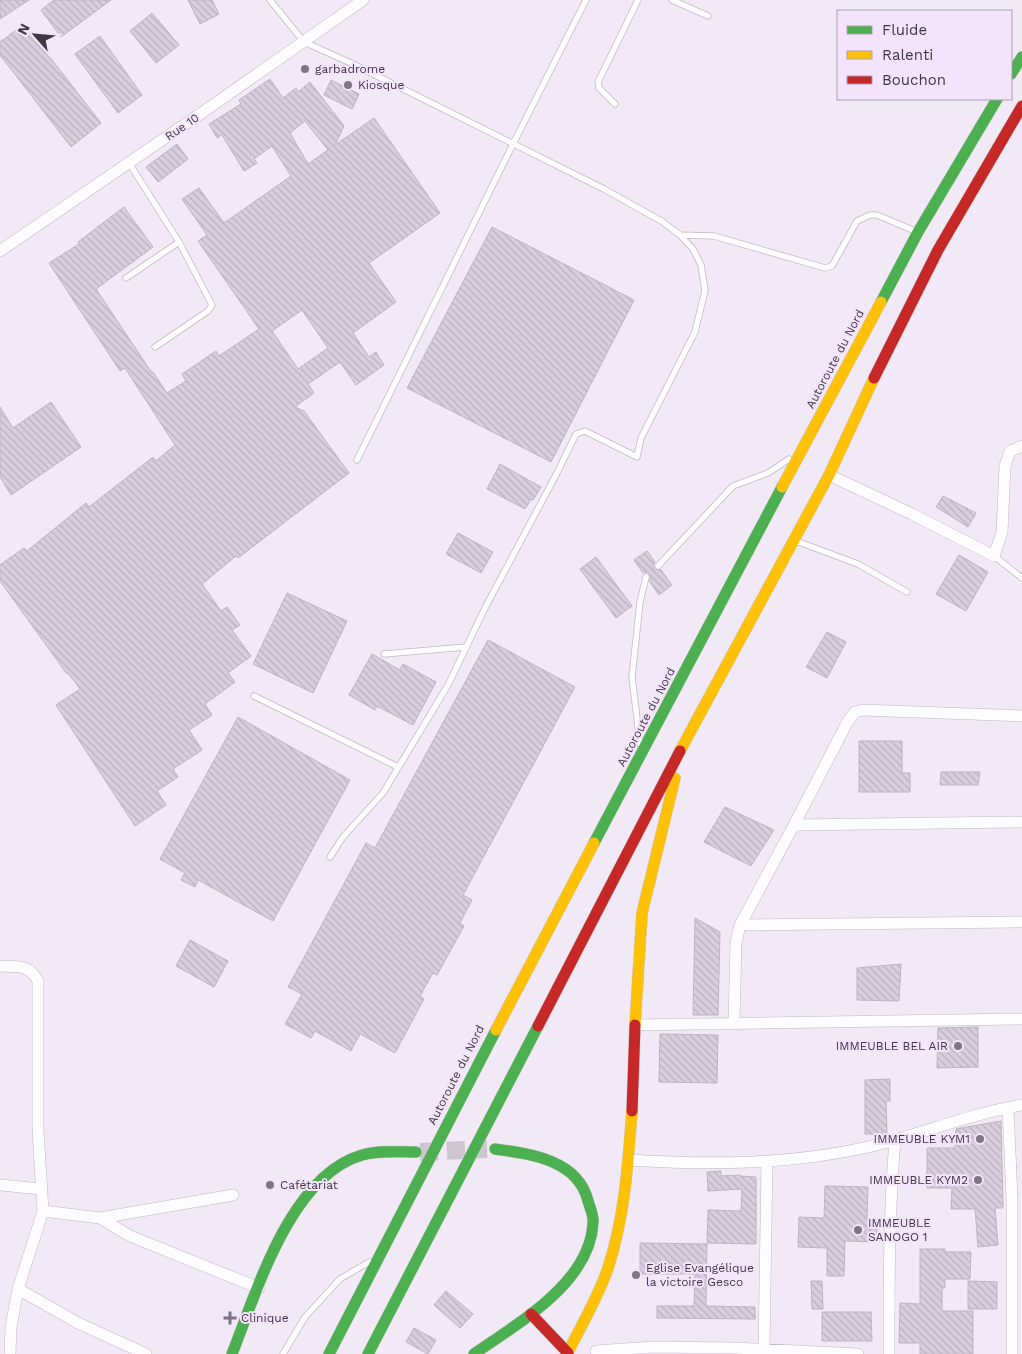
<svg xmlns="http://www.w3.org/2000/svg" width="1022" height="1354" font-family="'Work Sans',sans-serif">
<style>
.building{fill:url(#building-back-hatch);stroke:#bcb6c0;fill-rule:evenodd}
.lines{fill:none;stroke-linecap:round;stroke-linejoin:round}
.primary-tunnel{stroke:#cdc6d1;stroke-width:18;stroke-dasharray:18 9;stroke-linecap:butt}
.lane-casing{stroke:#c0b9c2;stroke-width:7}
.street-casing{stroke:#c0b9c2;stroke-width:12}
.fast-casing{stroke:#ccc8ce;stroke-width:12}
.slow-casing{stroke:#ccc8ce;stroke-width:12}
.jam-casing{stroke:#ccc8ce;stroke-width:12}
.lane{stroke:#fdfcfe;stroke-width:5.5}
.street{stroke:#fdfcfe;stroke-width:11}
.fast{stroke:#4caf50;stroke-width:11}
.slow{stroke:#ffc107;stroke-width:11}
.jam{stroke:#c62828;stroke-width:11}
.poi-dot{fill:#7d7781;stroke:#f3e3fb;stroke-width:2}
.labels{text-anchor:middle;stroke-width:4;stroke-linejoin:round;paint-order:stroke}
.poi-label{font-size:12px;fill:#3f3942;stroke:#f3e3fb;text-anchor:start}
.street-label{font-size:12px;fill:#3f3942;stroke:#f3e3fb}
</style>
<defs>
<pattern id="building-back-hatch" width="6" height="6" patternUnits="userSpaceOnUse" patternTransform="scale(1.25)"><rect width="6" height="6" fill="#d8cedd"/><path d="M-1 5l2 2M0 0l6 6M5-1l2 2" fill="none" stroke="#bab2bf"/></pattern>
</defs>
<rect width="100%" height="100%" fill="#f1e9f5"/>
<path class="building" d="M0,0H29L0,19Z
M54,0H111L61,37L41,10Z
M188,0H212L219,14L200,24Z
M152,13L179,45L156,63L130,31Z
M24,24L101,123L71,147L0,55V42Z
M100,36L142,95L118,113L75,54Z
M270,79L283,98L296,88L298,92L310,82L344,126L335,145L374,118L440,213L369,263L396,302L353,333L369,357L376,352L384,365L356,385L340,362L308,384L314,393L295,407L304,411L349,473L238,558L236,556L202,584L221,611L227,607L240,625L232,630L251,656L228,673L235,682L205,704L212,715L189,730L202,750L173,769L178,777L157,791L166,805L135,826L56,705L80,689L68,673L67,674L0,581V565L24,548L27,551L86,503L89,507L153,457L156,461L175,445L125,368L120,371L49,263L79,244L78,242L124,207L153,247L96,289L152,373L153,372L167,393L186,381L182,374L216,351L219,356L259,329L198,241L207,235L182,199L199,188L224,223L291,176L272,146L254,159L257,163L244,171L222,135L217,138L209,124L241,104L239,100ZM305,121L328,150L308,164L290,133ZM302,310L328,348L298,369L272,331Z
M331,80L359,94L352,109L324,95Z
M177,144L188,159L158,182L146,167Z
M492,227L634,300L551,462L407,388Z
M51,402L81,447L11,495L0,477V407L13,428Z
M500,464L541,487L533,500L531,499L525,509L487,489Z
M943,496L976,513L968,527L936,507Z
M458,533L493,552L481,573L446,554Z
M647,551L655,562L653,565L654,569L661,570L672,585L659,595L650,582V574L647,572L643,573L634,560Z
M959,555L988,572L966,611L936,594Z
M596,557L632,606L616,618L580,569Z
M287,593L347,621L313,693L253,664Z
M827,632L846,642L827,678L806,667Z
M488,640L575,687L463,895L472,900L460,923L464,926L437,975L433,973L420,996L424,999L395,1053L360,1034L351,1051L315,1031L311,1038L285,1024L302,994L288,987L366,843L375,848Z
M372,654L400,670L403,664L436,682L413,725L377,706L375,710L349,695Z
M238,717L350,780L273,921L198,880L195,887L181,880L185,873L160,859Z
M859,741H902V773H910V792H859Z
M941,772H980L978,785H940Z
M725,807L774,830L751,866L704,842Z
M695,918L720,932L718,1015H693Z
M190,940L228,961L214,987L176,966Z
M901,964L899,1001L857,1000V968Z
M978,1027V1067L937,1068L938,1028Z
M660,1034L718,1035L717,1083L659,1082Z
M890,1079V1101H886L887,1134H865V1080Z
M1001,1121L1003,1208H995L998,1245L978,1247L975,1209H951L952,1188H927V1148H955L956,1129Z
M721,1171V1176L740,1175V1176L756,1177V1244L707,1243L708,1210L741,1211L742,1189L708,1191L707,1172Z
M825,1186L868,1187L867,1219H877V1242L845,1241L844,1276H827V1248L798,1247L799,1217L824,1218Z
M640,1243L707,1244L706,1306L755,1307V1319L657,1318V1306H694L695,1274H640Z
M920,1249H945V1252H971L970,1279H945V1288H942V1311H973V1354H920V1343H899L900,1303L920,1304Z
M811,1281H822L823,1309H812Z
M968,1281L997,1282V1309H968Z
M446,1291L473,1314L460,1328L434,1305Z
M822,1312H871L872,1341H822Z
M414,1328L436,1340L428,1354L406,1342Z"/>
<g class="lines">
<path class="primary-tunnel" d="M420,1152L487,1149"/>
<defs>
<path id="lane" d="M270,0L304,42L353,64L604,189L663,222L680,235L693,249L701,265L705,291L695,332L641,438L637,457L585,431L576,434L557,473L485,608L448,685L383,793L343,837L330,857
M672,0L708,16
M615,104L599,88L598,82L638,0
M129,163L179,242L212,305L208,311L155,347
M680,235L714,236L825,268L832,266L857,221L870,215H877L915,231
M126,278L179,242
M357,460L513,144L586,0
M796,541L858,564L907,592
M994,556L1022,578
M658,566L733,486L768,473L789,459
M384,654L466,647
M254,696L398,767
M640,744L632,677L640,602L646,577
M283,1354L305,1317L340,1279L369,1262"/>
<path id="street" d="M0,251L203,112L363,0
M829,475L912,514L994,556L1002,532L1005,466L1010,451L1022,446
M1022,716L863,710L855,712L848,721L794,825L1022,822
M740,925L1022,922
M0,966C18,967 29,964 38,981V1131L43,1211L18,1289L11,1327L10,1354
M734,1023L736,943L740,925L794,825
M635,1025L1022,1019
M1008,1108L1012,1199V1354
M629,1160C710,1165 788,1165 868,1147C920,1135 969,1114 1022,1105
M0,1185L41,1189
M43,1211L100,1218L233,1195
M100,1218L130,1236L259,1288
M18,1289L78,1323L146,1354
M764,1350L767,1162
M596,1351L653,1347L735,1348L858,1354
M889,1354C889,1282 889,1211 895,1140"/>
<path id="fast" d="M1011,74L1022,57
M881,302L918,232L997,99
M594,843L782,487
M232,1354C257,1291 290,1176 362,1155C379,1150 399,1152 416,1152
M329,1354L496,1030
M368,1354L538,1026
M474,1354C518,1323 590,1283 593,1223C594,1216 590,1208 588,1201C578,1160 531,1154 495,1149"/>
<path id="slow" d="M782,487L881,302
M680,751L829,475L874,378
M635,1025L642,913L675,778
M496,1030L594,843
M567,1354C581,1326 600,1294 609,1265C625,1214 628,1163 632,1111"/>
<path id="jam" d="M874,378L938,250L1022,106
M538,1026L680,751
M632,1111L635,1025
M531,1314L568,1353"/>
</defs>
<use href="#lane" class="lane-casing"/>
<use href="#street" class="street-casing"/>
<use href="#fast" class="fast-casing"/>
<use href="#slow" class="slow-casing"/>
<use href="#jam" class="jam-casing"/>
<use href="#lane" class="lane"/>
<use href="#street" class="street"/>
<use href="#fast" class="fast"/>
<use href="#slow" class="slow"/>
<use href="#jam" class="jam"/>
</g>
<g class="poi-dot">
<circle cx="305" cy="69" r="5"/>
<circle cx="348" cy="85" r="5"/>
<circle cx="958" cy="1046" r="5"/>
<circle cx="980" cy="1139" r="5"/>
<circle cx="978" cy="1180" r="5"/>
<circle cx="270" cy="1185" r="5"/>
<circle cx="858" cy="1230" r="5"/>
<circle cx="636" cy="1275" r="5"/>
<path d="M227.5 1310.5h5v5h5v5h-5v5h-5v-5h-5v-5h5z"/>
</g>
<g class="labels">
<g class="poi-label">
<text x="315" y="73">garbadrome</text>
<text x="358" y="89">Kiosque</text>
<text x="948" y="1050" text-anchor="end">IMMEUBLE BEL AIR</text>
<text x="970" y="1143" text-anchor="end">IMMEUBLE KYM1</text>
<text x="968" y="1184" text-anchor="end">IMMEUBLE KYM2</text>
<text x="280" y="1189">Cafétariat</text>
<text x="868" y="1227">IMMEUBLE<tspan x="868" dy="14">SANOGO 1</tspan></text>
<text x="646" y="1272">Eglise Evangélique<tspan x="646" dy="14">la victoire Gesco</tspan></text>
<text x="241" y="1322">Clinique</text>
</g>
<g class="street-label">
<text transform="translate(182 127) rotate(-34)" y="4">Rue 10</text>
<text transform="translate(835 359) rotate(-62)" y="4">Autoroute du Nord</text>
<text transform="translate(646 717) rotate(-62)" y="4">Autoroute du Nord</text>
<text transform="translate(456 1075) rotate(-63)" y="4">Autoroute du Nord</text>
</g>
</g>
<rect x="837" y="10" width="175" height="90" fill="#f3e3fb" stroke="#ab9fb1"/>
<rect x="847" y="26" width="25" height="8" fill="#4caf50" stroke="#ab9fb1"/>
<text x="882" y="35" font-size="15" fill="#3f3942">Fluide</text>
<rect x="847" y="51" width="25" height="8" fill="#ffc107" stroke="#ab9fb1"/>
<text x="882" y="60" font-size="15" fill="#3f3942">Ralenti</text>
<rect x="847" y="76" width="25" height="8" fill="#c62828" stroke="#ab9fb1"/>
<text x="882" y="85" font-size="15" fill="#3f3942">Bouchon</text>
<g transform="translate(35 35) rotate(297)" stroke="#f3e3fb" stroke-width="4" paint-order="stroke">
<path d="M0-4L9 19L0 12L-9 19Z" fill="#3f3942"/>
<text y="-8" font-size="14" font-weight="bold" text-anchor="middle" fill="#3f3942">N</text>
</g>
</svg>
